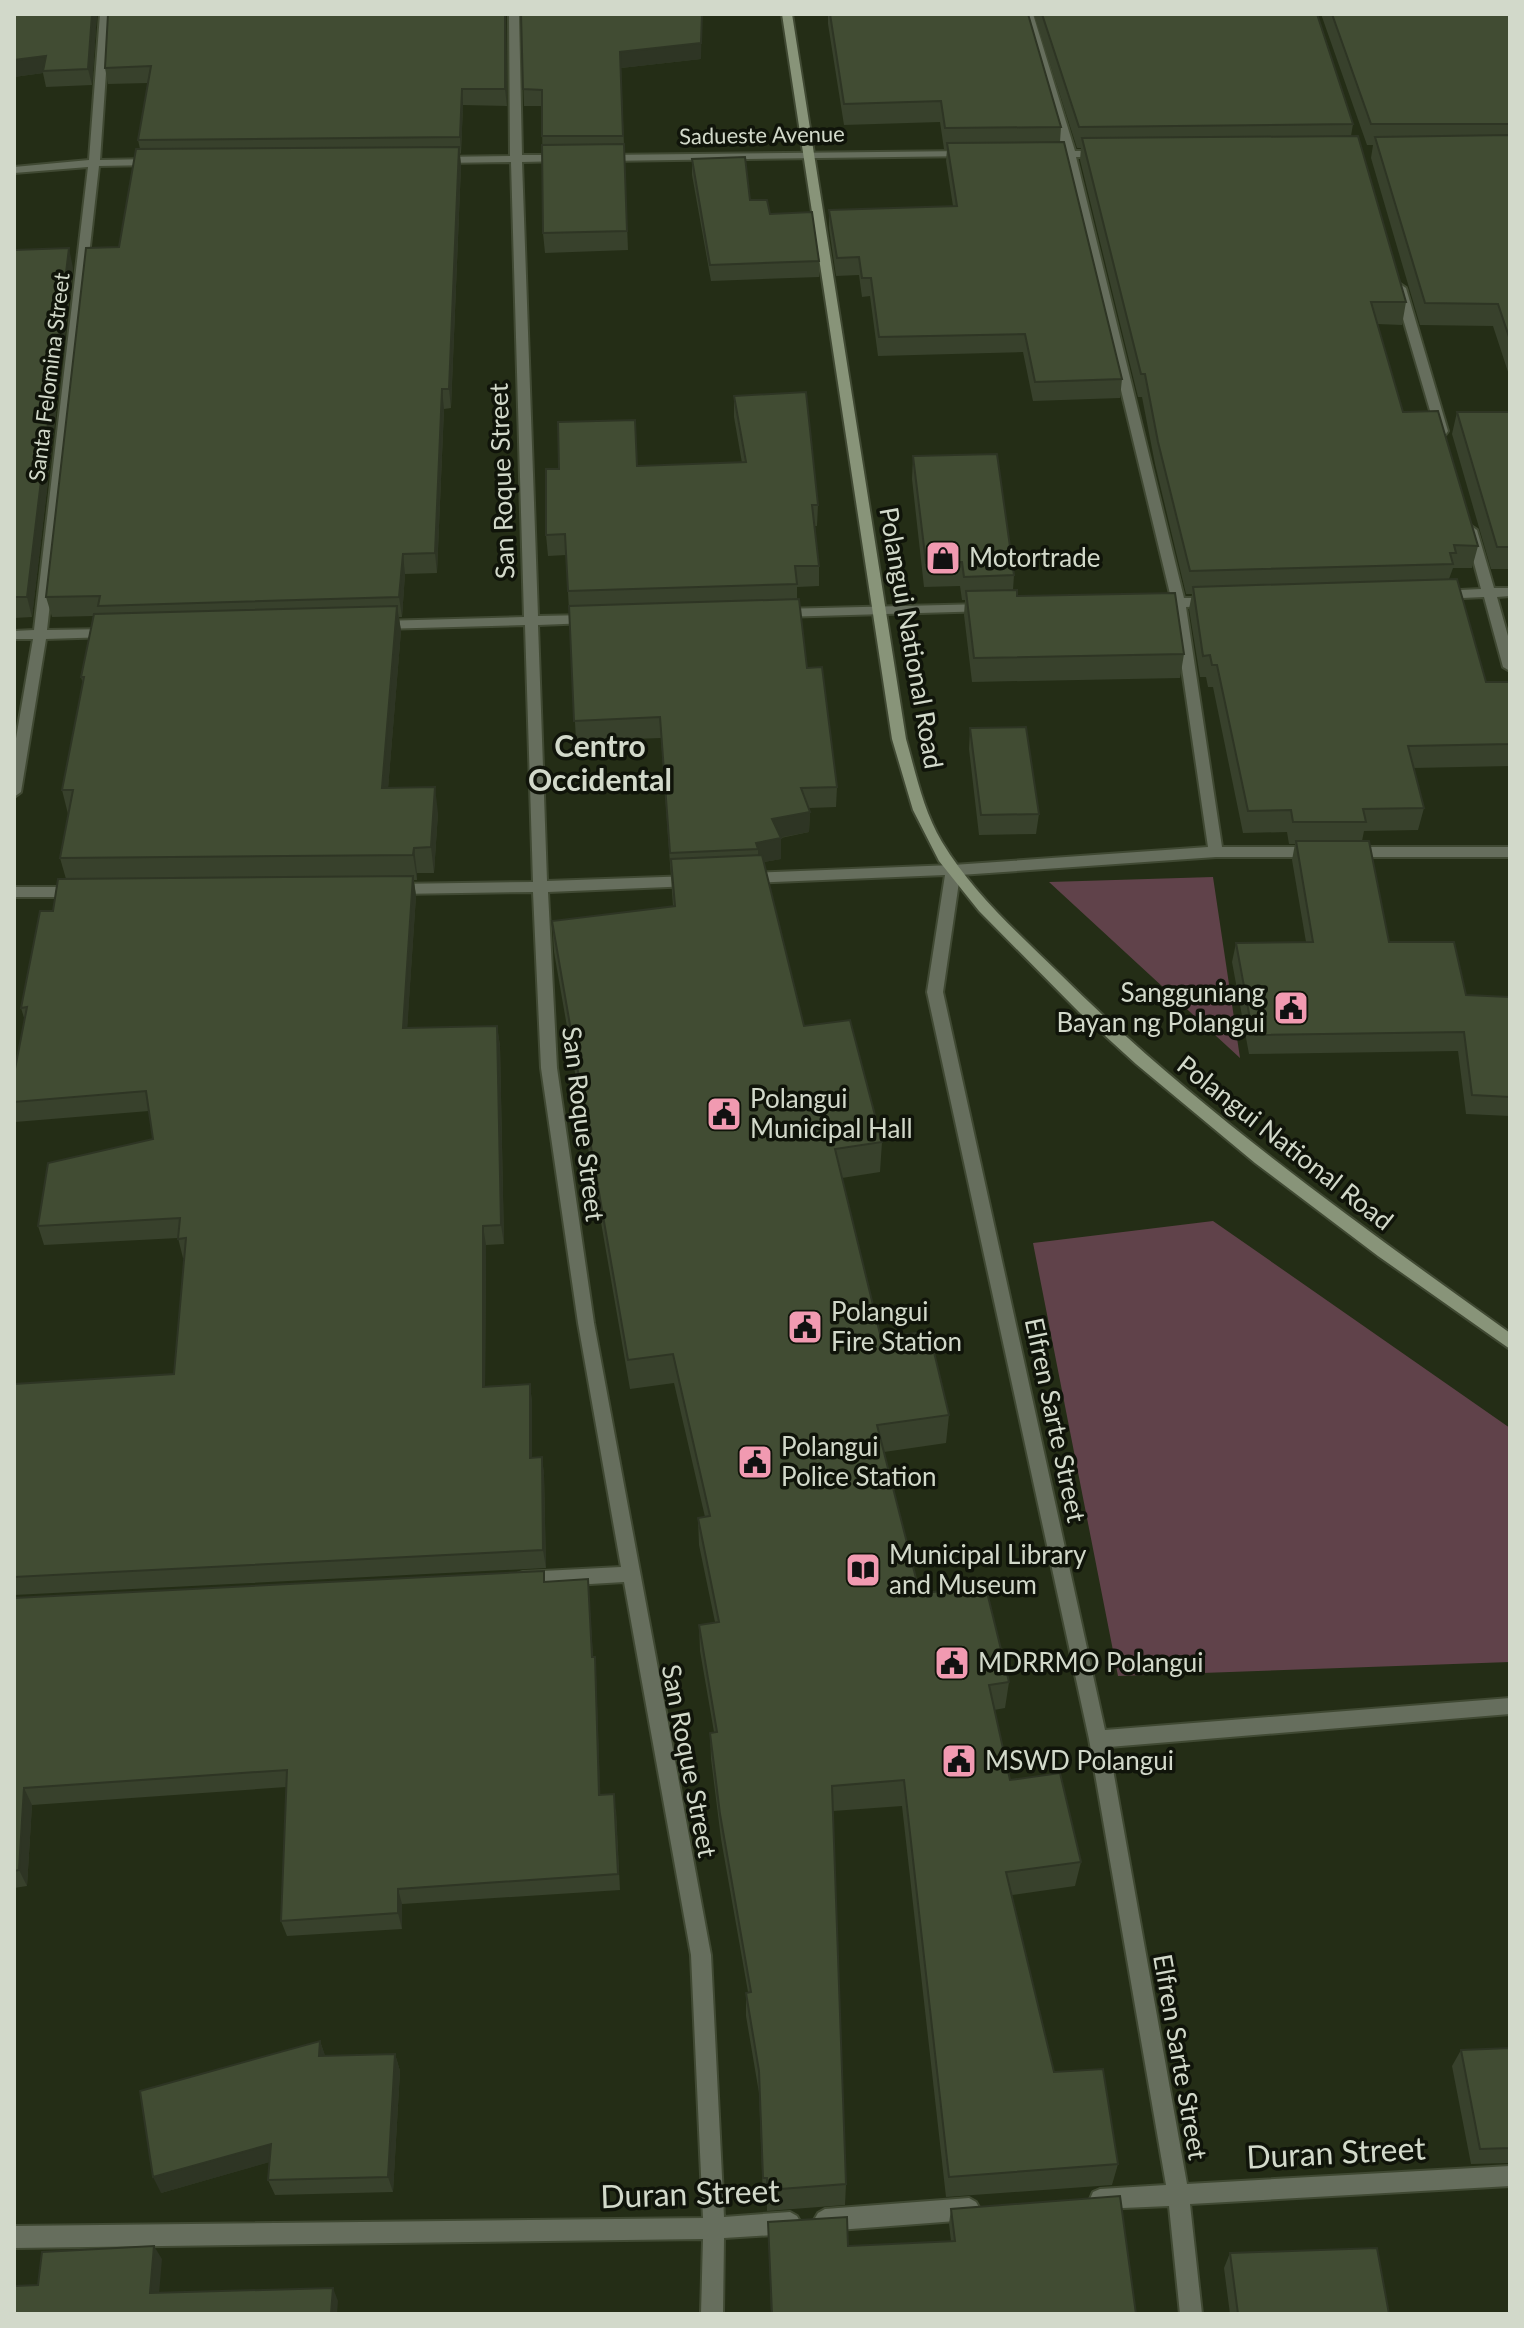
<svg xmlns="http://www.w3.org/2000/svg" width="1524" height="2328" font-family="Lato,sans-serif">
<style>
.green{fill:#60424a}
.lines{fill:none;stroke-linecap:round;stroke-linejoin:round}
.street-casing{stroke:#404933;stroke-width:4}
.secondary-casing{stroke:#404933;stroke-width:4}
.street{fill:#666e5d;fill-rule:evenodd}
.secondary{fill:#889479;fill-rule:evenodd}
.wall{fill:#38412c}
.shaded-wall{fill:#2e3524}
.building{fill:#414c33;stroke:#2e3524;stroke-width:2}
.labels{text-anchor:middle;stroke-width:7;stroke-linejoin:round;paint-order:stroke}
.far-street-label{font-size:22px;fill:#d2d9ca;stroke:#10140a}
.street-label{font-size:26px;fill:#d2d9ca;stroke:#10140a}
.poi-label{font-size:26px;fill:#d2d9ca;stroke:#10140a;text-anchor:start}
.quarter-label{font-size:30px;font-weight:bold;fill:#d2d9ca;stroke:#10140a}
.near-street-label{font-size:32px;fill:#d2d9ca;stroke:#10140a}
</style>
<rect width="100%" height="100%" fill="#242d16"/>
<path class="green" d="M1213,877L1240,1058L1049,882Z
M1213,1221L1510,1428V1662L1118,1676L1033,1243Z"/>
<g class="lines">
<defs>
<path id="street" d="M100,14H110L100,160L152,159L158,162L152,165L99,166L47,630L109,629L116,633L109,637L46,639L21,792L14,797V750L33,639H14V631L34,630L88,167L14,173V167L89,160Z
M509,14H519L522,155H564L570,158L564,161L522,162L538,616L589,615L596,619L589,623L538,625L547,881L692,876L699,881L692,886L548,892L557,1068L594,1323L711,1955L724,2217L790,2212L797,2216L801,2223L797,2230L790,2234L724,2238L723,2314H701L703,2239L14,2248V2226L703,2218L691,1955L624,1582L523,1588L517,1586L514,1580L517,1574L523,1572L621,1567L578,1323L541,1068L533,892L396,894L389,889L396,884L533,882L525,625L380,629L373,625L380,621L524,617L511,162L440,163L434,160L440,157L510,156Z
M1023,14H1033L1075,151H1100L1106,154L1100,157H1076L1184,598H1213L1220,602L1213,606L1186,607L1222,847H1315L1322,852L1315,857H1216L960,875L943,992L1105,1730L1510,1698V1714L1109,1747L1187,2184L1510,2166V2186L1190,2204L1202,2314H1180L1169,2206L1100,2209L1093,2206L1090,2199L1093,2192L1100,2189L1166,2185L1089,1739L927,992L945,875L747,883L740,878L747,873L953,865L1208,847L1173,607H1156L1149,603L1156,599L1171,598L1065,157H1048L1042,154L1048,151H1063Z
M968,151L974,154L972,156L604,161L598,158L604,155Z
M1400,284L1406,288L1448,431L1446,434H1438L1436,431L1394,288Z
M1471,526L1477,530L1494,588H1510V596L1497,597L1510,643V671L1503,667L1484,597L1440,599L1433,595L1440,591L1481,589L1465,530Z
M985,604L990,605V611L780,617L773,613L780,609Z
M1351,847H1510V857H1351L1344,852Z
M14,887H76L83,892L76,897H14Z
M969,2198L976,2202L980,2209L976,2216L969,2220L825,2231L818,2227L814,2220L818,2213L825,2209Z"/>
<path id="secondary" d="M782,14H792L906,739C916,774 923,810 942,842C972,892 1017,932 1059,973C1196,1109 1354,1221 1510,1333V1349L1378,1256L1255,1163L1136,1064L1079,1012L979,911L939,861L913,810L892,739Z"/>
</defs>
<use href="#street" class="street-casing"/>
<use href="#secondary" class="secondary-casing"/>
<use href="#street" class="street"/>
<use href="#secondary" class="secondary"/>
</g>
<path class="wall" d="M14,14H97L92,85L46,87L43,73L14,77Z
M506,14L507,106L463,105L461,153L460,154L461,166L451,408L444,409L437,573L405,574L402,617H399L401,631L388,788L438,813L434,873H417V880H414L416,896L407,1028L497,1026L500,1046L504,1244L486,1245L485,1386L530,1384L532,1403V1458L542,1457L544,1475L546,1568L14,1595V1384L174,1374L184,1258H183L178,1238L44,1245L38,1226L153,1139L149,1111L15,1122L14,1119V1074L25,1021L21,1008L53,911L66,879L60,858L68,814L62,790L83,684L81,677L93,616L52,617L46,597L140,149L138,140L148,83L108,84L105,68Z
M521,14L701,59L621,68L628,250L545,253L543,233L542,106H524Z
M828,14H1028L1061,127L1060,142L1122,379L1120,398L1033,401L1023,352L878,356L870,296L862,297L859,275L836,276L829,228V210L953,206L946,161L947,149H944L940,122L844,125L828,24Z
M1034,14H1317L1353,124L1351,136L1406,302L1402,325L1377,324L1403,412L1478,546L1472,568H1453L1449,579L1486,682H1510V766L1413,768L1424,808L1418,830L1364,831L1362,841L1389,942L1466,995L1510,997V1116L1466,1114L1458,1051L1249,1054L1232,962L1236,943L1306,942L1292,860L1295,844H1289L1287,832L1243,833L1213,687H1208L1206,677H1200L1189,609L1192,594H1186L1155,464L1142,397H1138L1080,160L1081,148H1077Z
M1321,14H1510V378L1493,326L1420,325L1371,158L1373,145H1367Z
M692,159L770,214L819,261V277L711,281L692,175Z
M14,250L73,268L32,617L14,618Z
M734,396L818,505L817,526H815L819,566V586L797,587V599L807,668L837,787L836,807L809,808L810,812L809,832L781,838V859L764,862L804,1026L882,1142L880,1172L842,1178L881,1338L949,1415L946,1443L884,1452L920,1594L1009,1682L1005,1708L994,1710L1010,1780L1081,1862L1075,1886L1012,1895L1054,2072L1118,2164L1112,2185L946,2197L902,1806L833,1811L846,2184L845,2205L767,2211V2198H763L759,2093L746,2016V1993L748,1992L721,1839L711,1759L710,1733L714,1732L700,1651L699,1625L715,1622L699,1545L698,1518L705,1517L674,1383L630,1389L554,952L552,921L673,906L661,738L576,741L566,555L548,556L546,535L637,466L742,463L734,417Z
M1457,412H1510V569H1491L1452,434Z
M913,456L1014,575L1013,590L1017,596L1184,654L1180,678L972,682L964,615L965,600H962L960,586L924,587L912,479Z
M970,728L1039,814L1036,834L979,835L969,749Z
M588,1579L593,1657H595L596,1674L600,1795L616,1810L620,1890L402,1904V1929L287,1936L281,1921L286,1787L32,1805L27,1886L14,1888V1598L545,1582Z
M320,2041L325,2056L395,2054L400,2071L393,2192L275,2195L268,2180L269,2162L161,2193Z
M1510,2048V2163L1471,2164L1452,2066L1461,2050Z
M951,2209L1136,2314H771L768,2222L848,2246L951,2241L949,2224Z
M1230,2253L1389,2314H1230L1224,2268Z"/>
<path class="shaded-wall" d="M92,14H97L92,85L88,69Z
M505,14H506L507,106L505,89Z
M702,14L701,59L621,68L620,52Z
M46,56L43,73L14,77V60Z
M462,89L463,105L461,153L460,137Z
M459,147L461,166L451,408L449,389Z
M69,248L73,268L32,617L27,597Z
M442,389L444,409L437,573L435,553Z
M403,554L405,574L402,617L399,597Z
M397,606L401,631L386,814L382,788Z
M435,787L438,813L434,873L431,847Z
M810,812L809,832L772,839V819Z
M781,838V859L758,863V849L756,843Z
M414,848L417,873V880L413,855Z
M413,876L416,896L406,1048L403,1028Z
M497,1026L500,1046L504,1244L501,1225Z
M483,1226L486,1245L485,1405L483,1387Z
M530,1384L532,1403V1476L530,1458Z
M542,1457L544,1475L546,1568L543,1550Z
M595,1657L596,1674L601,1811L599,1795Z
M24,1788L32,1805L27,1886L19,1870Z
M398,1889L402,1904V1929L398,1913Z
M320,2041L326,2058L319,2056Z
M395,2054L400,2071L393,2192L388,2177Z
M271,2144L277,2160L161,2193L153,2177Z
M154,2246L162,2259L158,2306L150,2293Z
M333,2288L338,2301L337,2314H331Z"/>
<path class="building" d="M14,14H92L88,69L43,71L46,56L14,60Z
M108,14H505V89H462L460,137L138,140L151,66L105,68Z
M521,14H702L701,43L620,52L623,136H542V90L523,89Z
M830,14H1028L1061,127L945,128L941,101L844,104Z
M1042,14H1317L1353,124L1079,127Z
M1332,14H1510V124H1371Z
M1510,135V340L1498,304L1425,303L1375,137Z
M1358,136L1406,302H1371L1403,412L1438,411L1478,546L1454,545L1456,553H1450L1453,564L1190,571L1158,442L1145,374H1141L1082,138Z
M1064,142L1122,379L1035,382L1025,334L879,337L871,278H862L859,257L837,258L829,210L957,206L947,143Z
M624,144L627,231L543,233L542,145Z
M459,147L449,389H442L435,553L403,554L399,597L98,606L100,596L46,597L86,248L119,247L136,149Z
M745,157L750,200H767L770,214L812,212L819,261L710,265L692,159Z
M69,248L27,597H14V250Z
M806,392L818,505H812L819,566H795L797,584L568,591L565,534L546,535V469H559L558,422L635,420L637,466L746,462L734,396Z
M1457,412H1510V547H1497Z
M997,454L1014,575L964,577L962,562L926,563L913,456Z
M1457,579L1486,682H1510V744L1408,746L1424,808L1363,809L1366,822H1293L1291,810L1248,811L1217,665H1212L1210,655L1203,656L1193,587Z
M1017,590V596L1175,593L1184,654L974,658L966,591Z
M799,599L807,668L822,667L837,787L801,788L810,812L772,819L781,838L756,843L758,849L670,853L660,717L574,721L569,606Z
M397,606L382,788L435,787L431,847L414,848L413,855L60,858L73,790H62L84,677H81L94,614Z
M1026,727L1039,814L981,815L970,728Z
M1296,841H1369L1389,942H1454L1466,995L1510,997V1097L1472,1095L1464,1032L1253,1035L1236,943L1313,942Z
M762,855L804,1026L850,1020L882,1142L835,1149L881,1338L929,1331L949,1415L877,1425L920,1594L985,1584L1009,1682L989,1685L1010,1780L1060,1773L1081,1862L1006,1872L1054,2072L1103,2069L1118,2164L949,2177L904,1780L832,1786L846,2184L767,2190V2178H763L759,2071L746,1993L751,1992L720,1814L710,1733L717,1732L699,1625L719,1622L698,1518L710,1516L673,1354L628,1360L552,921L675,906L671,859Z
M413,876L403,1028L497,1026L501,1225L483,1226V1387L530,1384V1458L542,1457L543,1550L14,1577V1384L174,1374L186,1238L178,1239L180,1218L38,1226L48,1163L153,1139L146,1091L14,1102V1074L27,1007L21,1008L40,911H53L58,879Z
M544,1571V1582L588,1579L592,1657H595L599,1795L614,1794L618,1874L398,1889V1913L281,1921L287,1770L24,1788L19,1870L14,1871V1598Z
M320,2041L319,2056L395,2054L388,2177L268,2180L271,2144L153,2177L140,2091Z
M1510,2048V2148L1480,2149L1461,2050Z
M1120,2196L1136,2314H772L768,2222L847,2217L848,2246L955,2241L951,2209Z
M154,2246L150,2293L333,2288L331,2314H14V2286L38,2285L42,2252Z
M1377,2248L1389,2314H1238L1230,2253Z"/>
<defs>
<symbol id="shop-square" viewBox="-11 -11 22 22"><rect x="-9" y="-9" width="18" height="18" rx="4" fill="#f19ab1" stroke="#10140a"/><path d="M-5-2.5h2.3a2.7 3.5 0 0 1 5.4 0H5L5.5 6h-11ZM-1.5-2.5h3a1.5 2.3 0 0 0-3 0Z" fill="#111"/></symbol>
<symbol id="civic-square" viewBox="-11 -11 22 22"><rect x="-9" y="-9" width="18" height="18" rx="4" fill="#f19ab1" stroke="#10140a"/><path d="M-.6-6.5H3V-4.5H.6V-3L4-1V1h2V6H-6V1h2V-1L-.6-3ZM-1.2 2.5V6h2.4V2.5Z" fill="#111"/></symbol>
<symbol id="library-square" viewBox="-11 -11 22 22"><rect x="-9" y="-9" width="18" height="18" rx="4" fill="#f19ab1" stroke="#10140a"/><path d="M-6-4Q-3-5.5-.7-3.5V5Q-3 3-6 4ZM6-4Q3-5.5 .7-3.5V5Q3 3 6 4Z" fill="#111"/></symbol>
</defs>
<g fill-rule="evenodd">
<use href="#shop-square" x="923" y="538" width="40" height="40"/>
<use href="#civic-square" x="1271" y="988" width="40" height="40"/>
<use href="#civic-square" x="704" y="1094" width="40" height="40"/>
<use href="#civic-square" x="785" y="1307" width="40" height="40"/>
<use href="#civic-square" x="735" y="1442" width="40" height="40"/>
<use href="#library-square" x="843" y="1550" width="40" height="40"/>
<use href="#civic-square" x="932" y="1643" width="40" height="40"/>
<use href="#civic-square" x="939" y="1741" width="40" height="40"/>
</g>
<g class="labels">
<g class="far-street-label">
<text transform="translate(762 135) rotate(-1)" y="8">Sadueste Avenue</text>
<text transform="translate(49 377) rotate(-83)" y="8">Santa Felomina Street</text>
</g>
<g class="street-label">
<text transform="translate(502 481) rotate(-92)" y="9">San Roque Street</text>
<text transform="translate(911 638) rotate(80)" y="9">Polangui National Road</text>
<text transform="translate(583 1124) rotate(83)" y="9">San Roque Street</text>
<text transform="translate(1285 1143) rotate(38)" y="9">Polangui National Road</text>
<text transform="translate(1055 1420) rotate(78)" y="9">Elfren Sarte Street</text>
<text transform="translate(689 1761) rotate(79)" y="9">San Roque Street</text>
<text transform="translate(1180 2057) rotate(80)" y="9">Elfren Sarte Street</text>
</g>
<g class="poi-label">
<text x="969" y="567">Motortrade</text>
<text x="1265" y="1002" text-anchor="end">Sangguniang<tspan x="1265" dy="30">Bayan ng Polangui</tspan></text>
<text x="750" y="1108">Polangui<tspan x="750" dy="30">Municipal Hall</tspan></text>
<text x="831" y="1321">Polangui<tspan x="831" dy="30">Fire Station</tspan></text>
<text x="781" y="1456">Polangui<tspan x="781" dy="30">Police Station</tspan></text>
<text x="889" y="1564">Municipal Library<tspan x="889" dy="30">and Museum</tspan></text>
<text x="978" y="1672">MDRRMO Polangui</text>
<text x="985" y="1770">MSWD Polangui</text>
</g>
<g class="quarter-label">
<text x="600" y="757">Centro<tspan x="600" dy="34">Occidental</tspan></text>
</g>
<g class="near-street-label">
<text transform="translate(1336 2153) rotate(-3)" y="11">Duran Street</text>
<text transform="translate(690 2194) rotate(-2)" y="11">Duran Street</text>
</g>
</g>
<rect width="1524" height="2328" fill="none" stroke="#d2d9ca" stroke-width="32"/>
</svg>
